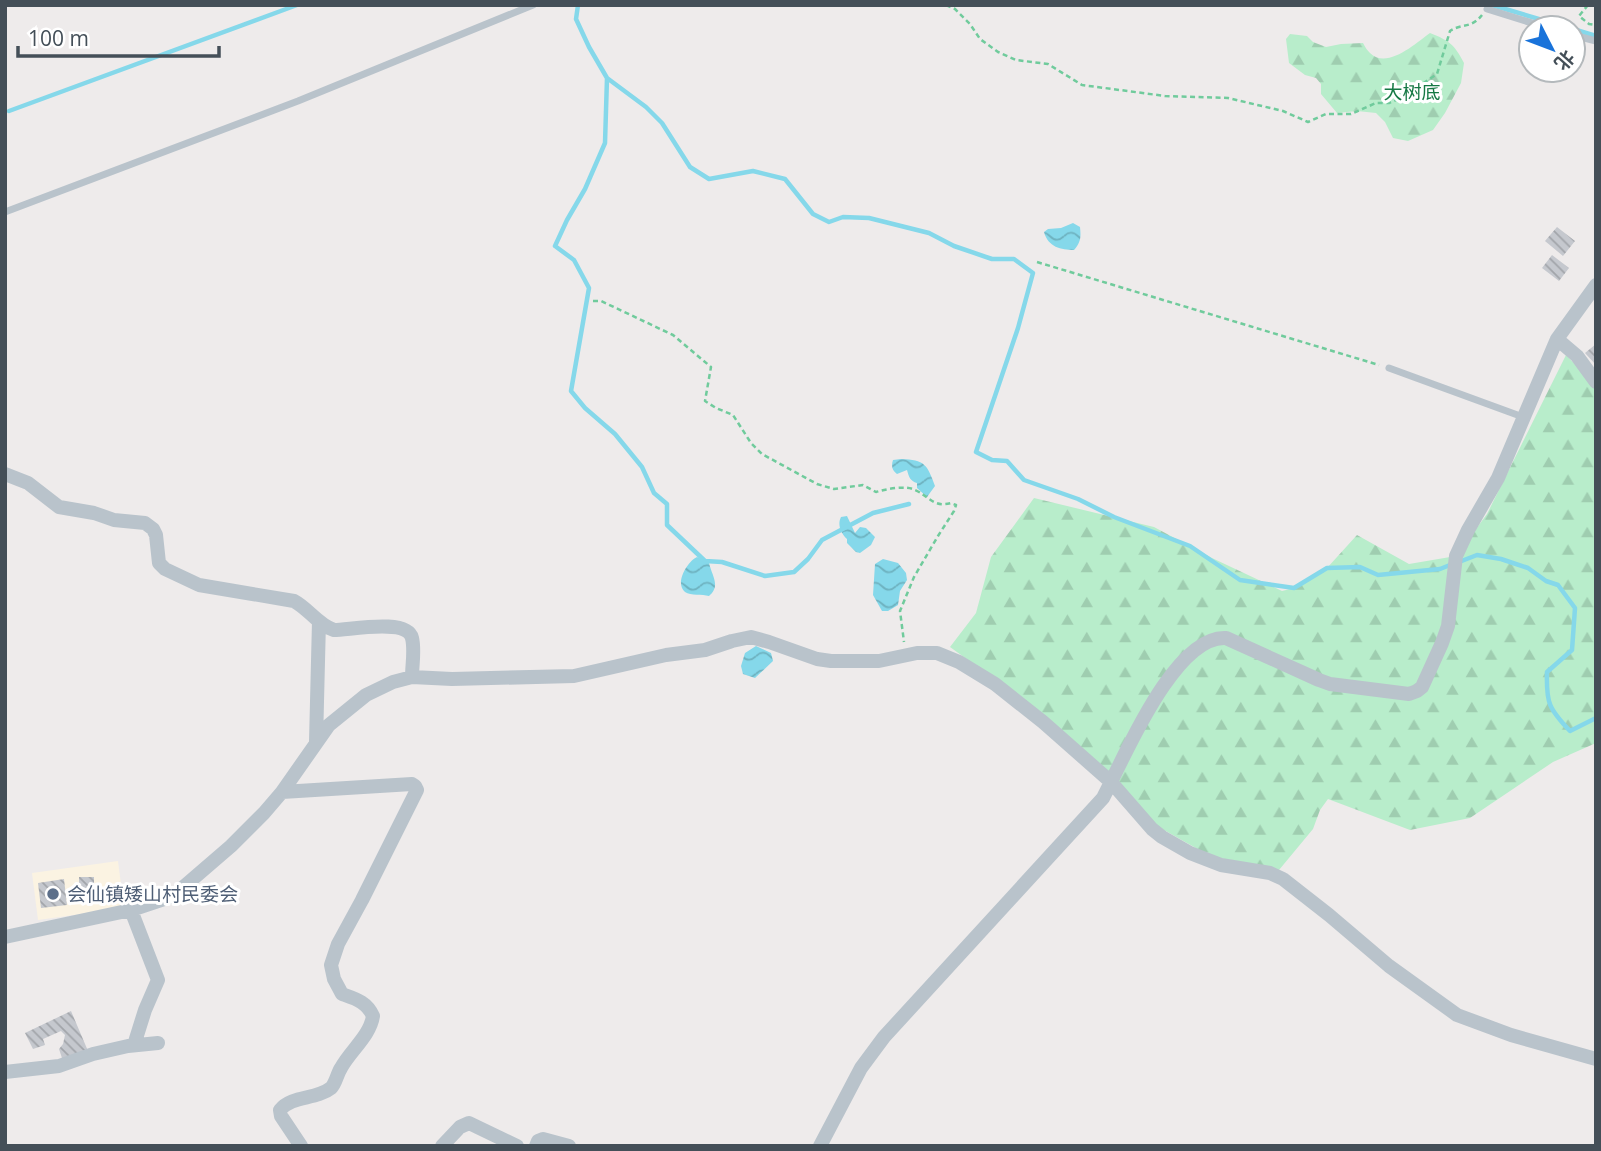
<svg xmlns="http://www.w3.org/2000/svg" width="1601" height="1151" font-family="'Open Sans','Noto Sans SC',sans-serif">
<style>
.commercial{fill:#fbf3e2}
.forest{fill:url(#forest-firs)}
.water{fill:url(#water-waves)}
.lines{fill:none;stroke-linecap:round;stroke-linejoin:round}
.stream{stroke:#85d8ea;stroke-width:4.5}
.building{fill:url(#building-back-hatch)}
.path{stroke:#70cb9c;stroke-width:2.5;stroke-dasharray:5 3.5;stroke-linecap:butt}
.lane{stroke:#b9c3cb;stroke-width:7}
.street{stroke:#b9c3cb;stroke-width:14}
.service-dot{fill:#5c6f8a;stroke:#fff;stroke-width:2.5}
.labels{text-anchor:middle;stroke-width:6;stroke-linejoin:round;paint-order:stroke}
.park-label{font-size:19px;fill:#167844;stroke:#fff}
.service-label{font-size:19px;fill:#4e5e75;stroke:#fff;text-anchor:start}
</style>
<defs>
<pattern id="forest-firs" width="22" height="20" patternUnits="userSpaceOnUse" patternTransform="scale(1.75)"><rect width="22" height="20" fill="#b8edcb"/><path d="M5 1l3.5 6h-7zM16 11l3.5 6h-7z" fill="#9fcdb0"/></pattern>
<pattern id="water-waves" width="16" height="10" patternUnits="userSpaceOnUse" patternTransform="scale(1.75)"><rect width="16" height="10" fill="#85d8ea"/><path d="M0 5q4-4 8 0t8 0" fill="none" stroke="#6eb2c0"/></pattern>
<pattern id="building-back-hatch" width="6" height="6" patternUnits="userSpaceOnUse" patternTransform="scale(1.75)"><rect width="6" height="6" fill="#c5c8ce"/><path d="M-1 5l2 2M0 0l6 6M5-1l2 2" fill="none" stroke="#a2a5aa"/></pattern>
</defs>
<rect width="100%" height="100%" fill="#eeebeb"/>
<path class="commercial" d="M118,861L124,908L38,920L32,873Z"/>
<path class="forest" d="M1430,33C1450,41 1454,44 1464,63L1461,83L1445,113L1433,130L1408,141L1393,138L1385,122L1376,113L1357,111L1337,113L1321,94V84L1316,78L1305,75L1289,63L1286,39L1290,34L1307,36L1313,42L1326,47L1341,44L1363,43C1365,47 1367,50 1370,53C1387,70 1416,43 1430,33Z
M1566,355L1596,386V743L1553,762L1470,818L1410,830L1328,799L1320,810L1313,829L1279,870L1210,856L1155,825L1012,692L950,647L976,613L991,557L1034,498L1154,527L1212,558L1282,591L1294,588L1327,568L1357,535L1409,564L1456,556L1487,514Z"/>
<path class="water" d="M1073,223L1080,227C1081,237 1081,242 1074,250C1061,250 1048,247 1044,232L1048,229L1061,228Z
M901,459C925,460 927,464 935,486L927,497L917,488V483C910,481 909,477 907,470L897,474C892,470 891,466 893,460Z
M847,516L855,533L860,527L866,528L875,537L871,545L860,553L856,552L847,543V539C841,533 837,525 841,517Z
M697,557L709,563C712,576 721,586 709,596C702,594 691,596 685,592C674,583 688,561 697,557Z
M883,559L898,563L906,573L907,580L900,591L898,605L888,611H882L873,595L875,564Z
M756,646L771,653L773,661L755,678L743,674L741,666L745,653Z"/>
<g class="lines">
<path class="stream" d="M578,5L576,19L589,47L607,78L605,143L585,189L567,220L555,246L574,260L589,288L571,391L585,408L615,434L642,467L654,493L667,504V525L705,561L722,562L765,576L794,572L808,559L822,540L873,513L909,504
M1492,5L1569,28
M1573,29L1596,36
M607,78L646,107L662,123L690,167L709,179L753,171L785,179L813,214L829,222L843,217L869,218L929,233L954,246L992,259H1014L1033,273L1018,328L976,452L992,460L1007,461L1024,480L1078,499L1114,517L1190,546L1240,580L1294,588L1327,568L1360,567L1378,575L1440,569L1450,565
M9,111L297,5
M1459,562L1477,555L1501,559L1528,568L1546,581L1558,585L1575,608L1572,650L1547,672C1546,703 1549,709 1570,731L1596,718"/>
</g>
<path class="building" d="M1557,227L1575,241L1563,256L1545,241Z
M1552,255L1569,268L1559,281L1542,268Z
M1596,344V365L1585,353Z
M79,877H94V900L79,901Z
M64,879L67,905L41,908L38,883Z
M71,1011L88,1051L63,1061L59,1049L63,1044L65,1035L61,1031L43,1039L45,1045L33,1049L25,1033Z"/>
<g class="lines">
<path class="path" d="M946,5L955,9L970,24L980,39L998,52L1016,60L1048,64L1082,85L1165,96L1228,98L1283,111L1308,122L1326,114H1351L1376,103H1389L1401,98L1437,74L1450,31C1462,23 1471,29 1482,15
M1588,5L1579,16L1589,24L1596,25
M1037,262L1379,365
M593,301H601L673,335L711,367L705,401L716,408L733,415L751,443L762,454L817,484L834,489L863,485L876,492C886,489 906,485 915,490C929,496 933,508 951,503L956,505L954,511L938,536L914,577L900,611L904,642"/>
<path class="lane" d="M1487,9L1548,28
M1573,35L1596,41
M5,212L298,101L533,5
M1389,368L1523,417"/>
<path class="street" d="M1557,339L1577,356L1596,382
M5,474L28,483L59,507L94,513L114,520L145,523L153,529L156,535L159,563L165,569L199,585L294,601C309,609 318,625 334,630C350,630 407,618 412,638C415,650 412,665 412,677
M316,742L319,621
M282,792L412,784L415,786L417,790L362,900L338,944L331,965L334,979L342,994C356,999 367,1002 373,1016C370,1036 350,1051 341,1068C337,1074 336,1083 331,1088C316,1100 292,1095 280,1110L281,1116L301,1146
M131,910L158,980L145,1010L134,1045
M5,937L131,910L173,896L231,846L264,813L282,792L329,725L366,695L393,682L412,677L452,679L574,676L666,655L705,650L732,641L751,637L769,642L817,659L831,661H879L917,653H937L959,662L995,684L1043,722L1111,782C1130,744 1178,635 1226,638L1319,680L1330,684L1409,694L1417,691L1422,687L1442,643L1448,626L1456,556L1468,530L1498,478L1557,339L1596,285
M5,1072L59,1066L93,1054L128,1046L158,1043
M442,1146L460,1127L469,1123L517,1146
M536,1146L538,1141L543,1139L569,1146
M820,1146L861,1068L884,1037L1103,798L1111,782L1152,829L1162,837L1190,853L1221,865L1270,873L1283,879L1329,915L1389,966L1457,1015L1511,1035L1596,1059"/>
</g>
<circle class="service-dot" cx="53" cy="894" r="7"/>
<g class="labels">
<g class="park-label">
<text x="1412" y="99">大树底</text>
</g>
<g class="service-label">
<text x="67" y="901">会仙镇矮山村民委会</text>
</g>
</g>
<rect width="1601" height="1151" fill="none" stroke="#444f58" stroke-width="14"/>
<g transform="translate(1552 49) rotate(132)"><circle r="33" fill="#ffffff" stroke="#b4b9bc" stroke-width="2"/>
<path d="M0-5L12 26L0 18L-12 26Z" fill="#1973da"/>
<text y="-10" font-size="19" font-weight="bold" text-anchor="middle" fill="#444f58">北</text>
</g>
<path d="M18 46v10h201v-10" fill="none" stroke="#444f58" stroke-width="3.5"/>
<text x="28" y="46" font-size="21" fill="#444f58" stroke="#ffffff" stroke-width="5" paint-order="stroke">100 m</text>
</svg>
